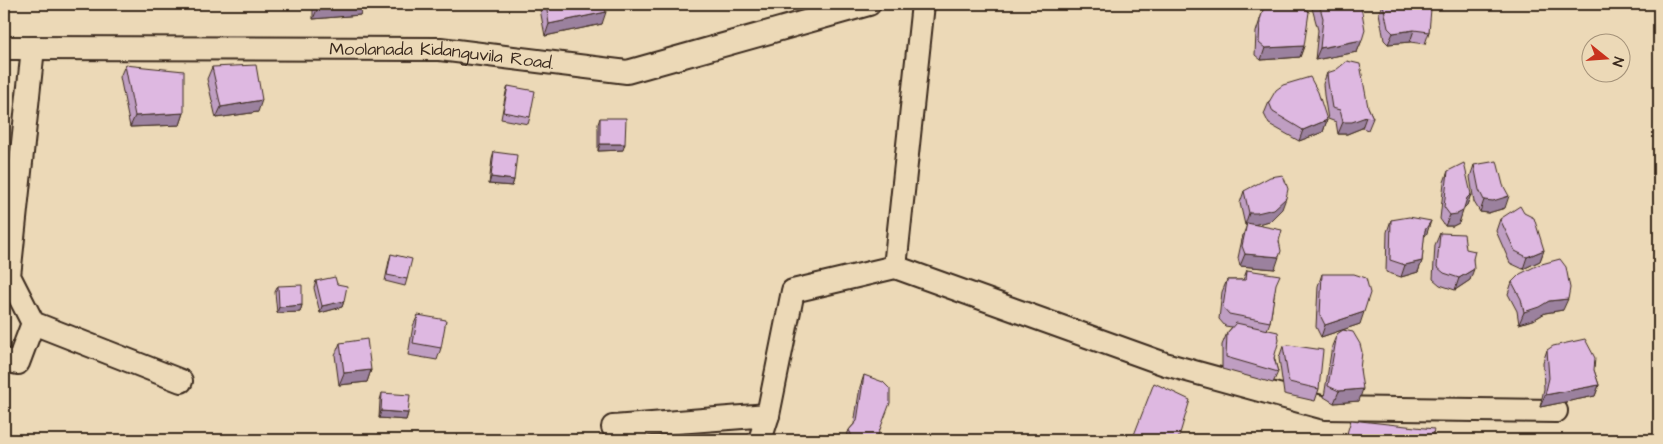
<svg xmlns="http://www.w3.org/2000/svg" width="1663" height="444" font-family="'Architects Daughter',sans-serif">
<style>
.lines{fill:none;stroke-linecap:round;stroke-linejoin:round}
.street-casing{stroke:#3b2a1e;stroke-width:26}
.street{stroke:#ecd9b7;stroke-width:22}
.wall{fill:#bf9ec2;stroke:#3b2a1e}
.shaded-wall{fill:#9b819e;stroke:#3b2a1e}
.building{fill:#deb8e1;stroke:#3b2a1e}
.labels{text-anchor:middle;stroke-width:4;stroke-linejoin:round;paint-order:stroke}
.street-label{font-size:18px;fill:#3b2a1e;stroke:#ecd9b7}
</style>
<rect width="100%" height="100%" fill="#ecd9b7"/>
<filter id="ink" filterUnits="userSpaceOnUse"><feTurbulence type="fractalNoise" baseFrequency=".02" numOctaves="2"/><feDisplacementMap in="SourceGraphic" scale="10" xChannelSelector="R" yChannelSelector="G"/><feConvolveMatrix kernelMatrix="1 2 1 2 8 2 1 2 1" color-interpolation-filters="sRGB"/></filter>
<g filter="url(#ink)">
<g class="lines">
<defs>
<g id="street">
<path id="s1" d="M4,48L440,49L627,72L869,4"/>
<path d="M33,48L9,276L33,323L181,381"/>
<path d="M895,267L923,4"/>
<path d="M4,360L18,363L33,323"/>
<path d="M768,415L793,291L895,267L1165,364L1325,408L1556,411"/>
<path d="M613,427L768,415L760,440"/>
</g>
</defs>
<use href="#street" class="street-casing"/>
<use href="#street" class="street"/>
</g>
<path class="wall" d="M313,4H364L360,15L313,19Z
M539,4H604L602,24L545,36Z
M1265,4L1304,46L1300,57L1261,60L1255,55L1256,32Z
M1314,4H1359L1362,40L1357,52L1315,60L1318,30L1312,8Z
M1379,4H1429V32L1425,44L1410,42L1388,44L1384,40L1379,13L1382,4Z
M125,65L184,113L180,125L130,127L120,77Z
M212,67L258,112L216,118L207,79Z
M1327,73L1368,107L1373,118L1368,130L1362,128L1347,134H1338L1336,122L1328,119L1324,95L1323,84Z
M508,86L530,117L528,124L501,119L506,92Z
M1269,102L1327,120L1323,132L1299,141L1269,124L1264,114Z
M600,118L623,150L598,151V124Z
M494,152L514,180L512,186L489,184L492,159Z
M1474,165L1505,208L1488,213L1480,212L1474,202L1470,177Z
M1448,171L1471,194L1467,205L1463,209L1459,223L1453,226H1445L1440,219L1444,182Z
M1244,191L1282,209L1270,221L1255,224L1279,241L1275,269L1240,266L1238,258L1243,235L1247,225H1245L1240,203Z
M1500,219L1544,250L1540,261L1523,269L1510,263L1496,231Z
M1391,220L1427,233L1424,237L1422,261L1418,272L1401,277L1386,272L1387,232Z
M1440,233L1466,249L1473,259L1470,280L1455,290L1440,285L1433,279L1435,245Z
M391,254L407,279L405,286L385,281L389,261Z
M1247,270L1275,288L1270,322L1267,330L1278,372L1273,383L1222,369V345L1227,333L1232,327L1225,326L1219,319L1222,292L1227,280H1243Z
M1322,274L1360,324L1321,337L1316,327L1318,286Z
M316,281L337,284L344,301L342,307L320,313L314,288Z
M1512,282L1563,310L1545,313L1535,319L1519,324L1517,311L1508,294Z
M278,286L302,305L300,312L277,313L275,292Z
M418,315L441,348L437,360L408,355L413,326Z
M1337,334L1360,369L1359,401L1334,403L1324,397L1332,346Z
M340,343L371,370L367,382L339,385L335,355Z
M1283,346L1319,389L1315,401L1284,394L1279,358Z
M1547,350L1594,370L1599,385L1595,396L1540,407L1544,389L1543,362Z
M864,375L876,440H845L849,430L854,424L860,387Z
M382,393L408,413L406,420L379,418L380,400Z"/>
<path class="shaded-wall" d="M355,4H364L360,15L313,19L318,7Z
M606,12L602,24L545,36L549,24Z
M1414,30L1410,42L1388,44L1393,33Z
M1362,40L1357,52L1315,60L1320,48Z
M1304,46L1300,57L1261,60L1265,48Z
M262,100L258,112L216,118L221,107Z
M184,113L180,125L130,127L135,116Z
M1366,117L1362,128L1347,134H1338L1343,122Z
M1327,120L1323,132L1299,141L1303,130Z
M600,144H625L623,150L598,151Z
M491,177L514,180L512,186L489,184Z
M1471,194L1467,205L1462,210L1467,198Z
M1509,196L1505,208L1488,213L1480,212L1484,200Z
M1286,198L1282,209L1270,221L1253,225H1245L1249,213Z
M1463,211L1459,223L1453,226H1445L1450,215Z
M1431,221L1427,233L1421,242L1425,230Z
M1544,250L1540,261L1523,269L1527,257Z
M1245,254L1279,257L1275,269L1240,266Z
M1422,261L1418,272L1401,277L1405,265Z
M1474,269L1470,280L1455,290L1459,278Z
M1568,299L1563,310L1545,313L1535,319L1519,324L1524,312L1549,301Z
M344,301L342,307L320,313L322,306Z
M302,305L300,312L277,313L279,307Z
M1364,312L1360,324L1321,337L1325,325Z
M371,370L367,382L339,385L344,373Z
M1599,385L1595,396L1540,407L1545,395Z
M1363,389L1359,401L1334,403L1339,391Z
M381,411L408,413L406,420L379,418Z"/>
<path class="building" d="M318,4H355L318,7Z
M546,4H604L606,12L549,24Z
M1265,4L1304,7L1309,12L1304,46L1265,48L1259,43L1260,20Z
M1319,4H1359L1362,12L1365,30L1362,40L1320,48L1323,18Z
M1383,4H1429L1431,9L1429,32L1414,30L1393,33L1388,28Z
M1347,61L1360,64L1368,107L1373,118L1366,117L1352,122H1343L1340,110L1332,108L1328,83L1327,73L1336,70Z
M125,65L184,71V113L135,116Z
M256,65L262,100L221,107L212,67Z
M1310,77L1318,92L1327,120L1303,130L1273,112L1269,102L1276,90L1283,85Z
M508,86L535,91L530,117L503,112Z
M600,118H626L625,144H600Z
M494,152L517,155L514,180L491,177Z
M1497,161L1503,185L1509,196L1493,201L1484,200L1479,190L1474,165Z
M1464,163L1471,194L1467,198L1463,211L1457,214L1450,215L1444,207L1448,171Z
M1283,175L1288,189L1286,198L1274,209L1257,213H1249L1244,191L1270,177Z
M1520,206L1524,213L1534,218L1544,250L1527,257L1515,251L1500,219Z
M1409,217L1431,221L1425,230L1422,261L1405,265L1390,260L1391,220Z
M1247,223L1282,230L1279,241L1281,251L1279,257L1245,254L1242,246Z
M1440,233L1464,234L1466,249L1475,251L1473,259L1474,269L1459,278L1444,273L1437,267Z
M391,254L412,259L407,279L387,275Z
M1560,259L1566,267L1570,288L1568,299L1549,301L1539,307L1524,312L1521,299L1512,282L1520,274L1538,265Z
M1247,270L1280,275L1276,284L1270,322L1229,314L1223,307L1227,280H1246Z
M1322,274H1354L1366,278L1370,293L1364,312L1325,325L1320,315Z
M335,277L337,284L347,286L344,301L322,306L316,281Z
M302,285V305L279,307L278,286Z
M418,315L446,320L441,348L413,343Z
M1236,323L1278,332L1279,340L1274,358L1278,372L1226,357L1227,333Z
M1343,330L1353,332L1360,344L1362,352L1360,369L1363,389L1339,391L1328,386L1337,334Z
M367,339L371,370L344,373L340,343Z
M1585,339L1595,358L1594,370L1599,385L1545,395L1549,378L1547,350L1553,346Z
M1289,345L1323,350L1319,389L1289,382L1283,346Z
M864,375L883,382L890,389V403L876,440H854L849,430L857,421Z
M1154,383L1190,400L1178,440H1132Z
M382,393L410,395L408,413L381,411Z
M1351,420L1434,429L1432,440H1345Z"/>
</g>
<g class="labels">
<g class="street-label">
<text dy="6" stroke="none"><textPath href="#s1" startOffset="438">Moolanada Kidanguvila Road.</textPath></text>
</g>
</g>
<rect width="1663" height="444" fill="none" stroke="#ecd9b7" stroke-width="20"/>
<rect x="10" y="10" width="1643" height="424" fill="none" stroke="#3b2a1e" stroke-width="2" filter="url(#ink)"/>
<g transform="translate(1606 58) rotate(107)"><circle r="24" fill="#ecd9b7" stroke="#a5937a"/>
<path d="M0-4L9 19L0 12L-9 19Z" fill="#c8321e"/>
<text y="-8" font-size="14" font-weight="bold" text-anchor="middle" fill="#3b2a1e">N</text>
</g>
</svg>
